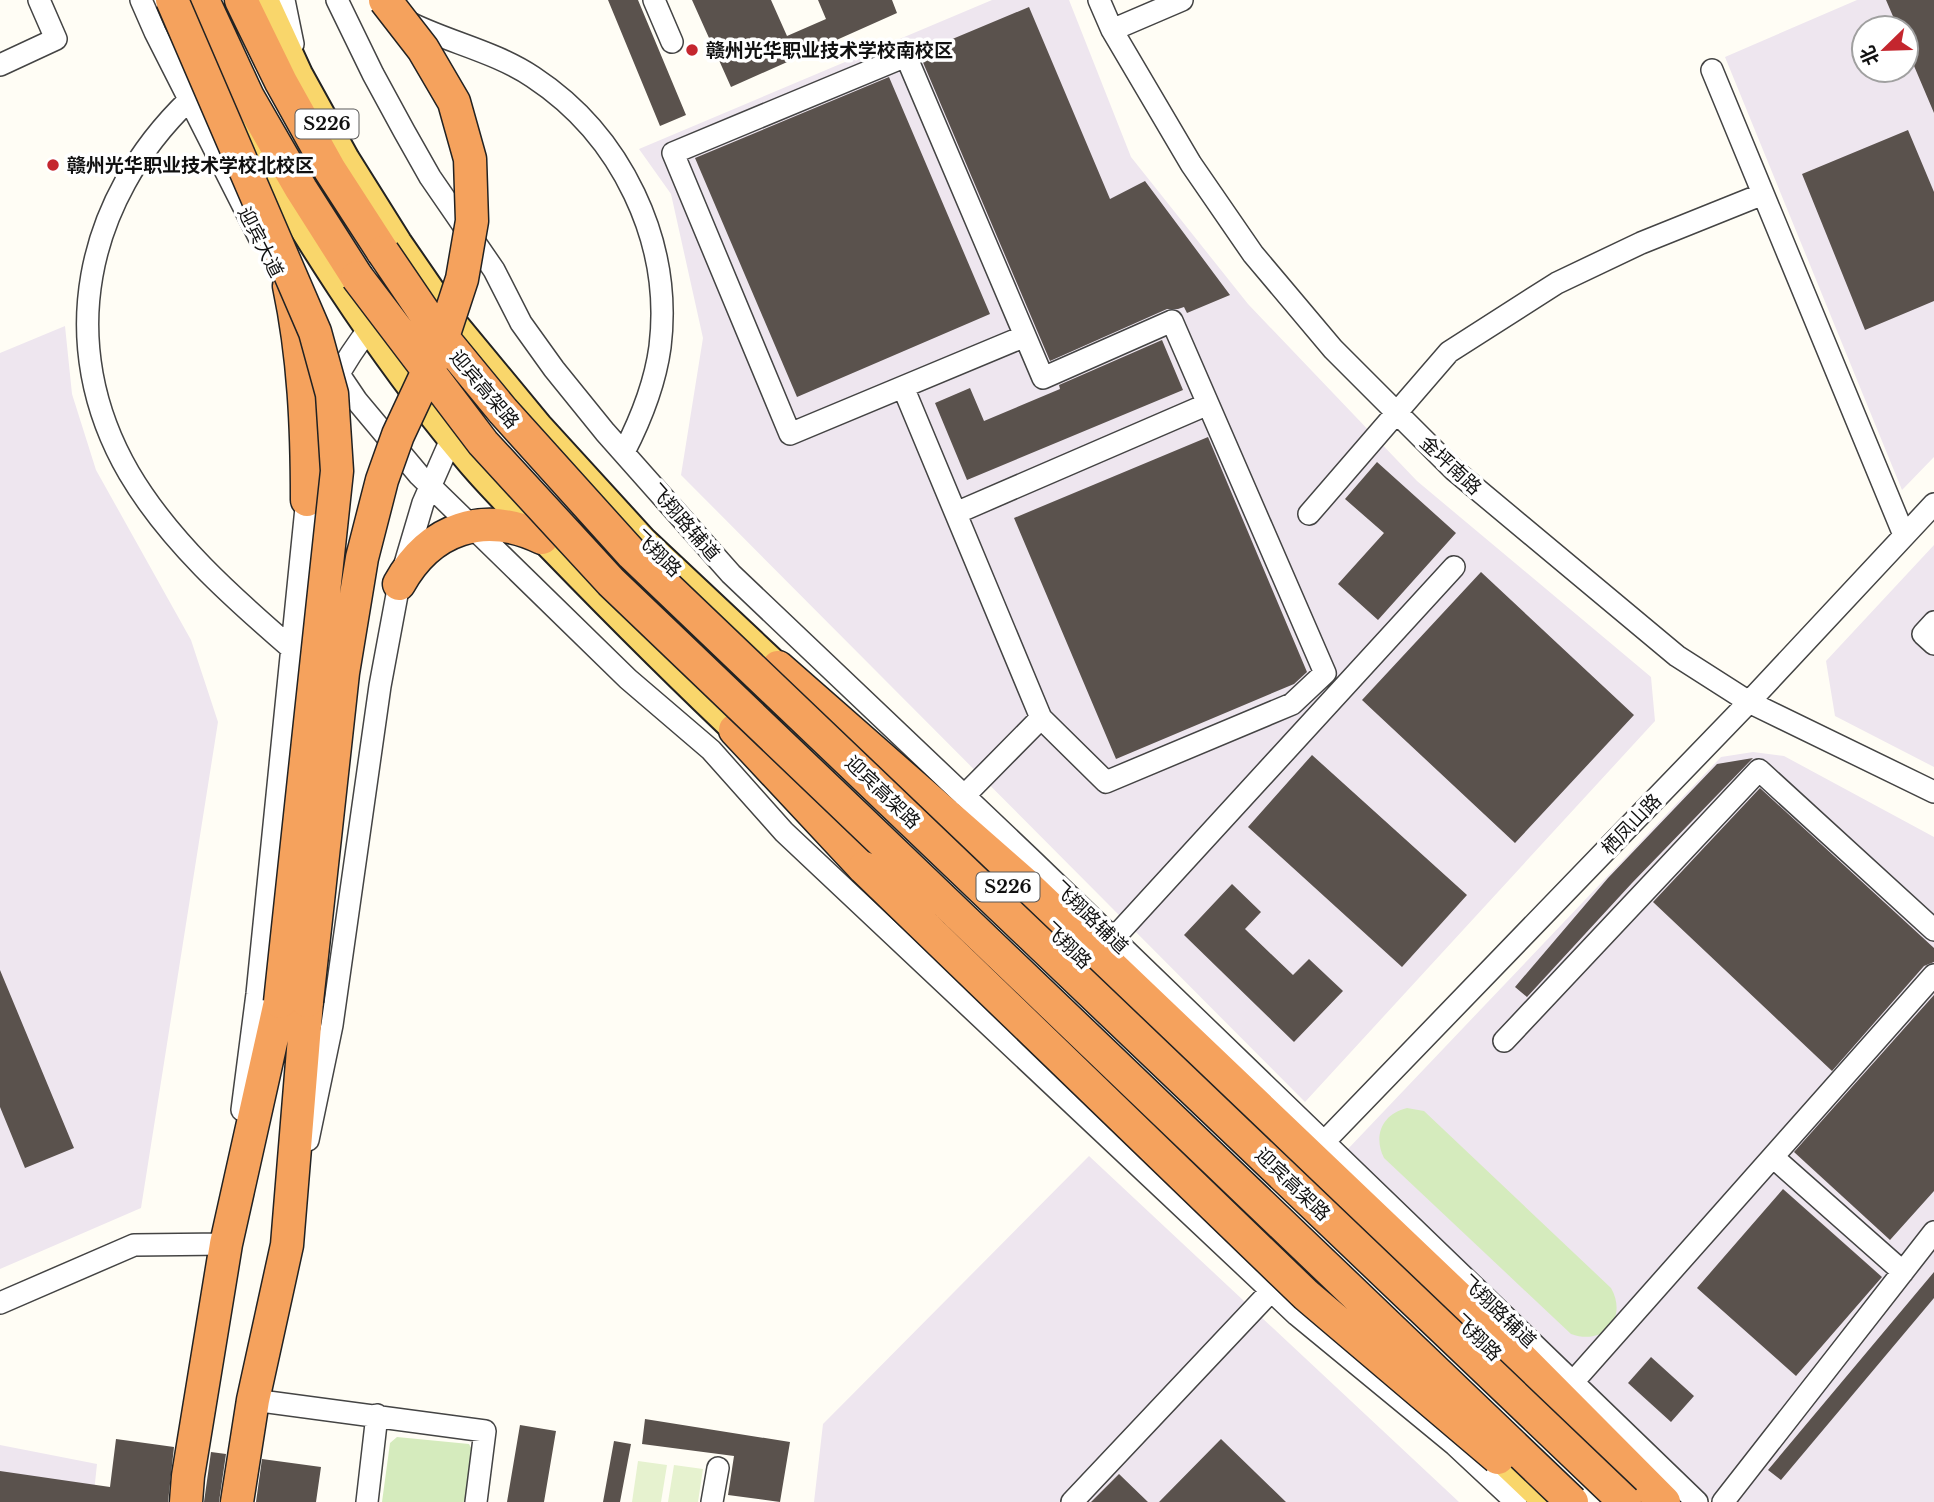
<svg xmlns="http://www.w3.org/2000/svg" width="1934" height="1502" font-family="'Libre Baskerville','Noto Sans SC',serif">
<style>
.industrial{fill:#eee6ef;fill-rule:evenodd}
.green{fill:#d5ebbd}
.pitch{fill:#e6f2cf}
.building{fill:#5a524d}
.lines{fill:none;stroke-linecap:round;stroke-linejoin:round}
.minor-casing{stroke:#444;stroke-width:24}
.major-casing{stroke:#222;stroke-width:30}
.highway-casing{stroke:#222;stroke-width:35}
.minor{stroke:#fff;stroke-width:21}
.major{stroke:#f9d66b;stroke-width:26}
.highway{stroke:#f5a25d;stroke-width:32}
.highway-bridge-casing{stroke:#222;stroke-width:35;stroke-linecap:butt}
.highway-bridge{stroke:#f5a25d;stroke-width:32}
.poi-dot{fill:#c4262e;stroke:#fff;stroke-width:2.5}
.labels{text-anchor:middle;stroke-width:7;stroke-linejoin:round;paint-order:stroke}
.shield{fill:#fff;stroke:#585858;stroke-width:2}
.shield-label{font-size:18px;font-weight:bold;fill:#111}
.poi-label{font-size:19px;font-weight:bold;fill:#111;stroke:#fff;text-anchor:start}
.street-label{font-size:19px;fill:#111;stroke:#fff}
</style>
<rect width="100%" height="100%" fill="#fffdf5"/>
<path class="industrial" d="M992,0H1069L1131,157L1248,304L1417,481L1651,677L1655,721L1305,1102L681,475L703,338L671,194L639,149Z
M1857,0H1934V457L1902,490L1725,57ZM1864,28H1906V70H1864Z
M65,326L72,394L96,470L191,640L218,722L141,1208L0,1269V353Z
M1934,545V767L1835,716L1826,661Z
M1753,752L1784,756L1934,837V1502H1713L1346,1151L1721,757Z
M1089,1156L1459,1502H814L823,1424Z
M0,1445L97,1464L93,1502H0Z"/>
<path class="green" d="M1407,1108L1424,1111L1611,1288C1628,1318 1604,1346 1571,1334L1384,1158C1373,1136 1382,1114 1407,1108Z
M397,1437L469,1444L474,1453L467,1502H382L390,1443Z"/>
<path class="pitch" d="M638,1461L667,1465L661,1502H632Z
M674,1465L703,1469L698,1502H668Z"/>
<path class="building" d="M608,0H638L686,115L660,126Z
M692,0H771L787,36L826,19L818,0H892L897,13L731,87Z
M1886,0H1934V113L1906,47V28H1898Z
M1029,7L1110,199L1145,181L1230,295L1187,313L1184,307L1178,309H1167L1050,361L919,53Z
M889,77L990,314L797,397L695,158Z
M1908,130L1934,192V301L1865,330L1802,174Z
M1162,340L1183,390L967,480L935,403L970,388L984,421L1060,389L1059,385Z
M1208,437L1307,672L1294,684L1116,759L1014,518Z
M1377,462L1456,533L1378,620L1338,584L1384,533L1345,499Z
M1481,572L1634,715L1515,843L1362,700Z
M1312,755L1467,895L1402,967L1248,827Z
M1753,758L1632,883L1527,997L1515,987L1608,878L1717,764Z
M1760,788L1934,948V962L1924,966L1832,1071L1653,902Z
M1232,884L1261,912L1245,929L1293,975L1309,959L1343,991L1294,1042L1184,935Z
M0,970L74,1148L25,1168L0,1107Z
M1934,995V1191L1890,1240L1794,1152Z
M1783,1189L1882,1277L1796,1376L1697,1288Z
M1934,1272V1298L1781,1480L1768,1470Z
M1651,1357L1694,1396L1671,1422L1628,1383Z
M645,1419L790,1442L780,1502L728,1495L734,1456L642,1444Z
M520,1425L556,1431L544,1502H507Z
M116,1439L174,1447L168,1502H0V1471L110,1487Z
M1221,1439L1286,1502H1159Z
M614,1441L631,1444L620,1502H603Z
M211,1452L226,1454L219,1502H204Z
M262,1459L321,1467L316,1502H256Z
M1119,1474L1148,1502H1091Z"/>
<g class="lines">
<defs>
<path id="minor" d="M141,0L155,32L260,239
M284,0L293,44
M337,0L373,74L404,131L430,177L494,270L521,323L554,369L605,432L731,574L1034,862L1697,1502
M654,0L672,42
M1099,0L1112,30L1191,164L1253,254L1333,349L1454,470L1677,656L1749,702L1934,792
M406,21C447,42 494,51 533,77C621,135 673,241 660,347C655,384 641,419 624,452
M1112,30L1182,0
M0,65L56,39L39,0
M1712,70L1904,535
M189,100C85,200 54,344 129,473C169,541 232,597 291,648
M330,361L357,401L419,475L628,679L711,750L784,832L1297,1315L1455,1445L1516,1502
M334,383C355,343 382,309 417,281
M903,387L1041,718L1106,782L1292,704L1325,673L1172,321L1043,378L906,56L673,153L790,434L1025,336
M956,513L1208,404
M1309,514L1449,352L1557,283L1641,243L1763,194
M1934,622L1923,634L1934,644
M964,796L1041,718
M1113,939L1454,567
M1504,1041L1759,770L1934,930
M242,1110L257,994L308,488
M308,1140L332,1025L380,686L399,584L423,503L456,428
M1324,1142L1749,702L1934,504
M1773,1157L1903,1272
M0,1303L134,1245L226,1244L228,1232
M1573,1382L1934,975
M253,1400L485,1431L476,1502
M367,1502L377,1415
M712,1502L718,1468
M1072,1502L1271,1291
M1723,1502L1934,1232"/>
<path id="major" d="M265,0L299,74L346,159L398,242L453,322L539,426L644,541L792,680
M231,106C300,229 375,348 466,457C493,490 524,519 553,549C617,615 682,680 749,743
M1484,1443L1546,1502"/>
<path id="highway" d="M203,0L248,97L301,189L357,277
M241,0L281,82L330,170L383,252
M289,286C304,357 307,428 307,500
M399,584C430,528 484,510 542,538
M778,667L1024,883L1505,1342L1664,1502
M735,730L864,868
M186,1502L188,1476L226,1244L280,1002
M237,1502L253,1400L287,1245L307,1001"/>
</defs>
<use href="#minor" class="minor-casing"/>
<use href="#major" class="major-casing"/>
<use href="#highway" class="highway-casing"/>
<use href="#minor" class="minor"/>
<use href="#major" class="major"/>
<use href="#highway" class="highway"/>
<defs>
<path id="highway-bridge" d="M172,0L315,332L332,394L337,471L280,1002
M383,252L434,327L503,411L632,554L1625,1502
M357,277L483,443L611,582L1572,1502
M864,868L1306,1295L1498,1458
M307,1001L343,673L362,558L382,480L398,435L441,343L462,279L472,221L470,159L454,102L423,49L385,0"/>
</defs>
<use href="#highway-bridge" class="highway-bridge-casing"/>
<use href="#highway-bridge" class="highway-bridge"/>
</g>
<g class="poi-dot">
<circle cx="692" cy="50" r="7"/>
<circle cx="53" cy="165" r="7"/>
</g>
<g class="labels">
<g class="shield">
<rect x="295.5" y="109.5" width="63" height="29" rx="5"/>
<rect x="976.5" y="872.5" width="63" height="29" rx="5"/>
</g>
<g class="shield-label">
<text x="327" y="130">S226</text>
<text x="1008" y="893">S226</text>
</g>
<g class="poi-label">
<text x="706" y="57">赣州光华职业技术学校南校区</text>
<text x="67" y="172">赣州光华职业技术学校北校区</text>
</g>
<g class="street-label">
<text transform="translate(261 242) rotate(63)" y="7">迎宾大道</text>
<text transform="translate(485 389) rotate(50)" y="7">迎宾高架路</text>
<text transform="translate(1451 465) rotate(43)" y="7">金坪南路</text>
<text transform="translate(685 522) rotate(49)" y="7">飞翔路辅道</text>
<text transform="translate(658 553) rotate(44)" y="7">飞翔路</text>
<text transform="translate(883 792) rotate(44)" y="7">迎宾高架路</text>
<text transform="translate(1631 824) rotate(-46)" y="7">栖凤山路</text>
<text transform="translate(1091 917) rotate(44)" y="7">飞翔路辅道</text>
<text transform="translate(1068 945) rotate(44)" y="7">飞翔路</text>
<text transform="translate(1293 1184) rotate(44)" y="7">迎宾高架路</text>
<text transform="translate(1499 1311) rotate(44)" y="7">飞翔路辅道</text>
<text transform="translate(1478 1337) rotate(44)" y="7">飞翔路</text>
</g>
</g>
<g transform="translate(1885 49) rotate(247)"><circle r="33" fill="#ffffff" stroke="#a0a0a0" stroke-width="2"/>
<path d="M0-5L12 26L0 18L-12 26Z" fill="#c4262e"/>
<text y="-10" font-size="19" font-weight="bold" text-anchor="middle" fill="#111111">北</text>
</g>
</svg>
